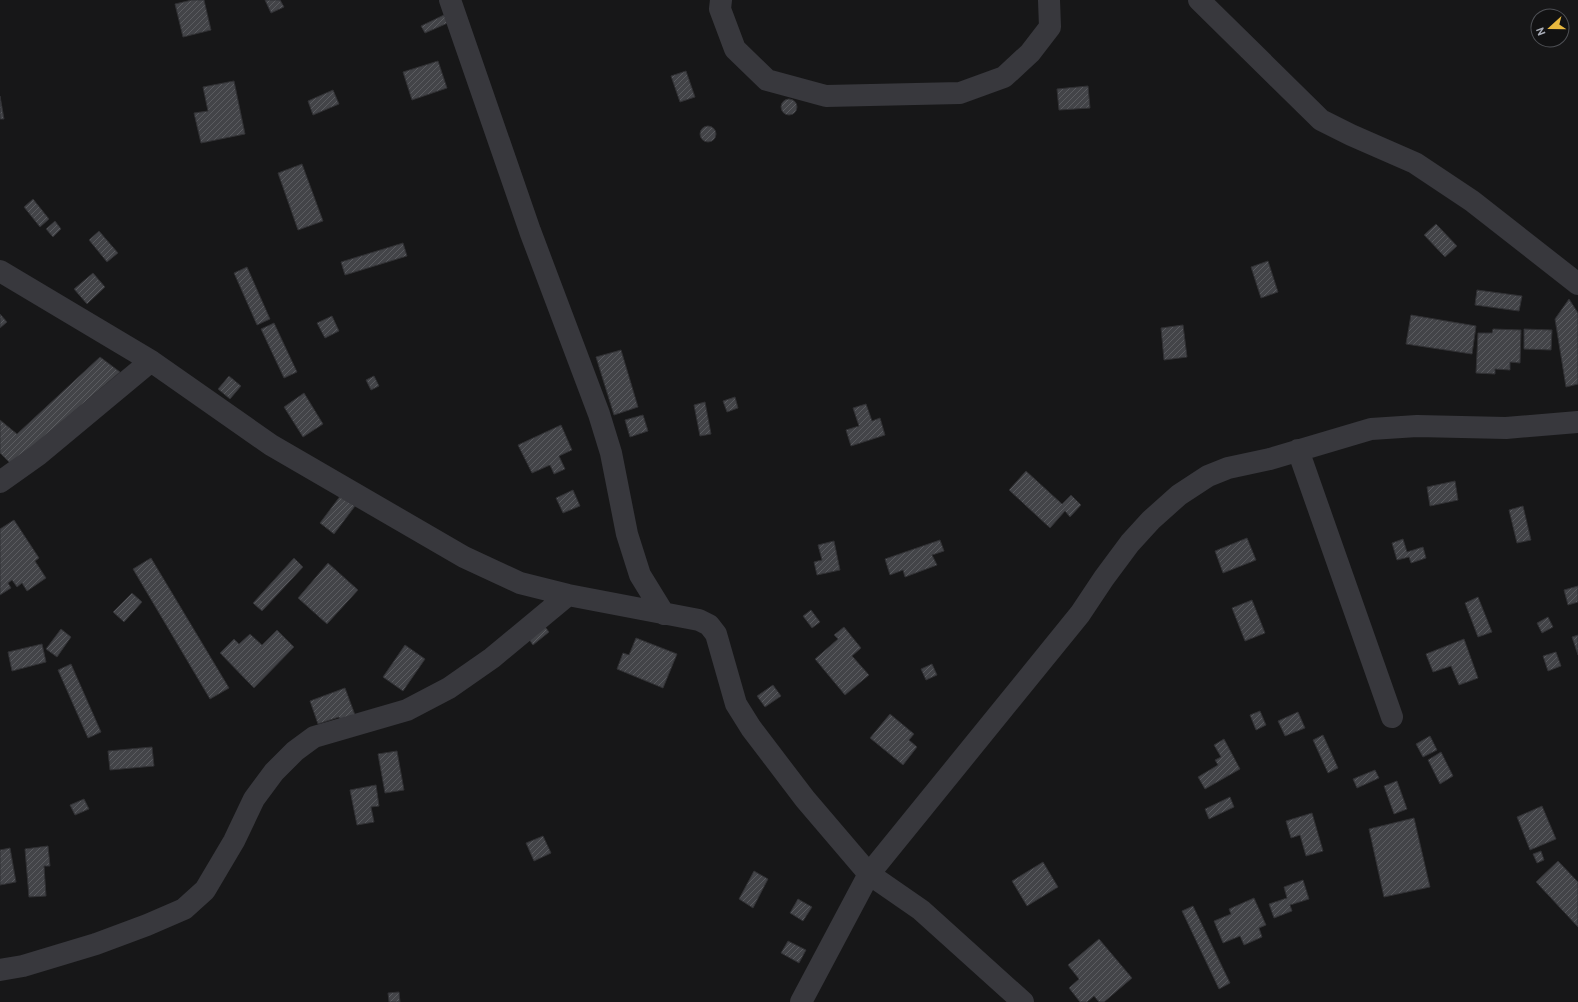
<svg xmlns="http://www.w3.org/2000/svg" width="1578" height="1002" font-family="Overpass,sans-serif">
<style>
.building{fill:url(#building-hatch);stroke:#313134}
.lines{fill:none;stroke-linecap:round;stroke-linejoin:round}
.street{stroke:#38383d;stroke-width:22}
</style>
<defs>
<pattern id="building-hatch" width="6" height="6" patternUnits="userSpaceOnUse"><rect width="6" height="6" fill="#434448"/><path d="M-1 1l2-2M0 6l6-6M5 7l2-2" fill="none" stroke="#5b5c60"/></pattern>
</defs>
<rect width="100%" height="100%" fill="#171718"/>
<path class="building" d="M192,0H204L211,30L183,37L175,4Z
M265,0H280L284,7L271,13Z
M446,14L450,22L425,33L421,26Z
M438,61L447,88L412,100L403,72Z
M686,71L695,97L680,102L671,76Z
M234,81L245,134L201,143L194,113L208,111L203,87Z
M1088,86L1090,108L1059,110L1057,89Z
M333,90L339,104L313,115L308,101Z
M0,96L4,119H0Z
M781 107a8 8 0 1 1 16 0a8 8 0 1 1-16 0Z
M700 134a8 8 0 1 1 16 0a8 8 0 1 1-16 0Z
M302,164L323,221L298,230L278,173Z
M33,199L49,219L40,227L24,207Z
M55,221L61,229L53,237L46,229Z
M1436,224L1457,246L1445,257L1424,235Z
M99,231L118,253L107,262L89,240Z
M403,243L407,256L345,275L341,262Z
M1268,261L1278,292L1261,298L1251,267Z
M247,267L270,319L257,325L234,273Z
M93,273L105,287L87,304L74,289Z
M1477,290L1522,296L1519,311L1475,305Z
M1569,299L1578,313V384L1566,387L1555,319Z
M0,314L7,322L0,328Z
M1411,315L1476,326L1472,354L1406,344Z
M332,316L339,331L325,338L317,323Z
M274,323L297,372L284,378L261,329Z
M1183,325L1187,357L1164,360L1161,328Z
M1493,329L1521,330L1520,363L1510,362V370L1495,369V374L1476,373L1478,333H1492Z
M1524,329L1552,330L1551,350L1524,349Z
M621,350L638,407L614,415L596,357Z
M100,357L120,372L12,465L0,453V420L17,434Z
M229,376L241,386L230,399L218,389Z
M374,376L379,386L371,390L366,380Z
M304,393L323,424L303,437L284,407Z
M735,397L738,408L727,412L723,401Z
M705,402L711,434L700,436L694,405Z
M866,404L872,421L880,418L885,435L851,446L846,430L859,426L853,408Z
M643,415L648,431L630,437L625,420Z
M561,425L572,450L559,456L565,469L554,474L550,465L532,473L518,445Z
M1026,471L1062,504L1071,495L1081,505L1070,517L1065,511L1050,528L1009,490Z
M1455,481L1458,500L1430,506L1427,487Z
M573,490L580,506L563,513L556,498Z
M341,495L355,506L334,534L320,523Z
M1523,506L1531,540L1517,543L1509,510Z
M14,520L39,558L35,561L46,578L27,591L22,583L17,587L12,580L8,583L11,588L0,595V529Z
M1247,538L1256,560L1223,573L1215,551Z
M1403,539L1407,552L1423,547L1426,558L1411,563L1409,557L1397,560L1392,543Z
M940,540L944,551L932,555L937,565L905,577L903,570L890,575L885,559Z
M834,541L840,570L817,575L814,562L822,560L818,545Z
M151,558L229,688L210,699L133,569Z
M294,558L303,567L262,611L253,603Z
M328,563L358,590L327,624L298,598Z
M1578,586V602L1568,605L1564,590Z
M132,593L142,602L124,622L113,612Z
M1478,597L1492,632L1478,637L1465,603Z
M1252,600L1265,633L1245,641L1232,608Z
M811,610L820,622L812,628L803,616Z
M1548,617L1553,627L1542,633L1537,623Z
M542,623L549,632L533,645L526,635Z
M844,627L861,648L852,656L869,675L845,695L815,659L838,639L834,635Z
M61,629L71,637L57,657L46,649Z
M277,630L294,647L254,688L220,653L234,639L239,644L250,634L262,645Z
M1578,635V655L1572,637Z
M636,638L677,654L663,688L617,669L623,653L629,655Z
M1464,639L1478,678L1459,685L1451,666L1433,672L1426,654Z
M42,644L46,662L12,671L8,652Z
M405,645L425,659L403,691L383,677Z
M1556,652L1561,666L1548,671L1543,656Z
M71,664L101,732L88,738L58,670Z
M932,664L937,675L926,680L921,669Z
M773,685L781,696L765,707L757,696Z
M345,688L355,715L340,721L339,717L318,724L310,701Z
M1260,711L1266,725L1256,730L1250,715Z
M1298,712L1305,728L1285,736L1278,721Z
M890,714L914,734L909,740L917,747L903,765L870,738Z
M1323,735L1338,768L1328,773L1313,740Z
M1430,736L1437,750L1423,757L1416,744Z
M1224,739L1240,769L1205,789L1198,777L1218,765L1215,760L1221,757L1214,745Z
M152,747L154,766L110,770L108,751Z
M397,751L404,790L385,793L378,754Z
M1441,752L1453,776L1440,784L1428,760Z
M1375,770L1379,778L1357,788L1353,779Z
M1397,781L1407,809L1394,814L1384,786Z
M376,785L379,806L371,807L374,822L357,825L350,790Z
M1230,797L1234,807L1209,819L1205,809Z
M84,799L89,809L75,815L70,805Z
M1542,806L1556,839L1530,850L1517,817Z
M1312,813L1323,851L1306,856L1300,835L1291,838L1286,821Z
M1414,818L1430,887L1384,897L1369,829Z
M543,836L551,853L534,861L526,843Z
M48,846L50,866H44L46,896L29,897L25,849Z
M10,848L16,882L0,885V850Z
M1541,851L1544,860L1537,863L1533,854Z
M1558,861L1578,882V927L1536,882Z
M1043,862L1058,887L1027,906L1012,881Z
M754,871L768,879L753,908L739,899Z
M1303,880L1309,899L1290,905L1292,911L1274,918L1269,904L1287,898L1284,887Z
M1254,898L1266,925L1259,928L1262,937L1244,945L1240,936L1223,943L1214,921L1231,914L1229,909Z
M798,899L812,907L803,921L790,913Z
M1193,906L1230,983L1219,989L1182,911Z
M1099,939L1132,978L1104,1002H1099L1094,996L1087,1002H1080L1069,988L1079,979L1068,965Z
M788,941L806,950L799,963L781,953Z
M399,992L400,1002H389L388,993Z"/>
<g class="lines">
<path class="street" d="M450,0L530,231L599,414L611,453L627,534L640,575L664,614
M721,0L720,9L735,49L767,80L826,96L960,93L1004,77L1030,53L1050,27L1049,0
M1199,0L1321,120L1351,135L1415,163L1472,201L1578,284
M0,271L151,361L271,445L464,557L520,583L568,595L699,620L709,625L716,634L736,704L751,728L805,799L869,874L921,910L1023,1002
M1298,450L1392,717
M0,482L38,455L151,361
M0,970L23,966L96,944L147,925L184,909L205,890L234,841L254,799L274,772L295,751L314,737L407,710L449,688L492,658L568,595
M801,1002L869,874L1080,614L1104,578L1130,543L1151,520L1179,495L1208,476L1228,468L1270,459L1371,429L1417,426L1506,428L1578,422"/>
</g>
<g transform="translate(1550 28) rotate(249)"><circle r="19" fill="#121213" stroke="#4e5055"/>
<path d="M0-3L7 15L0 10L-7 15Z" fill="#e8b83f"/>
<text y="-6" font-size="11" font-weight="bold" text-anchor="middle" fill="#a9adb8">N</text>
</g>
</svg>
